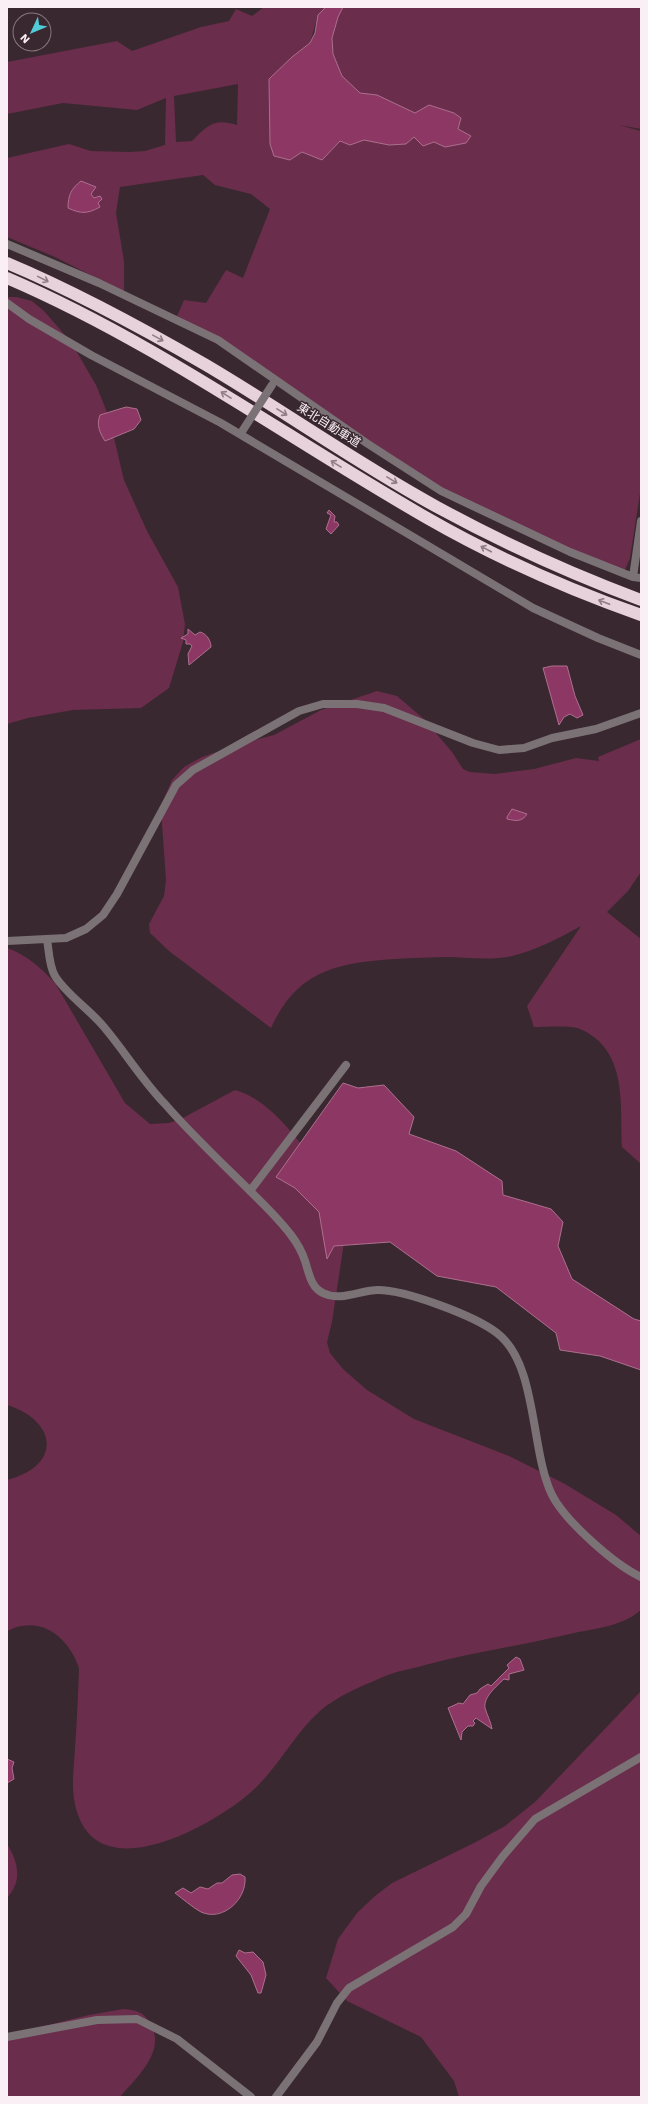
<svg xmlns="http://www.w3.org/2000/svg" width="648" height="2104" font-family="'Work Sans','Noto Sans JP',sans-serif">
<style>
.green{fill:#6a2d4b;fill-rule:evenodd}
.water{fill:#8d3864;stroke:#ae6f8f}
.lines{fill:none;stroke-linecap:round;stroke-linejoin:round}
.minor{stroke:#7b7276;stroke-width:8}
.highway{stroke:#e7d1da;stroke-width:12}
.minor-bridge{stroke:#7b7276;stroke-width:8}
.oneway{stroke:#907c84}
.labels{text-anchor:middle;stroke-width:3;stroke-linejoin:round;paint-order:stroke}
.street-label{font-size:12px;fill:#faeff4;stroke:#39282f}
</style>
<rect width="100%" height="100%" fill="#39282f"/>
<path class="green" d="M264,7H326L318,15L310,43L292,57L269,79L270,144L274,156L291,160L302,152L322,160L340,141L350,145L364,140L389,145L406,144L414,137L423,146L434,142L445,147L466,143L471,136L458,129L461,118L454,113L429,105L415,113L377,95L360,93L342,76L333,54L332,38L338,17L343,7H641V129L619,125L641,131V487L630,558L625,570L570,550L442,489L177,316L184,300L206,303L226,270L243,278L270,209L251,194L215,185L203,175L120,187L116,213L124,261V292L55,257L7,237V158L69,144L91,151L130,152L145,151L165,145L166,98L137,110L63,103L7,114V62L117,41L132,51L201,27L229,21L236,9L252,16ZM238,84L237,125C214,118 208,125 192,141L176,142L174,96Z
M7,297H16L32,301L44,311L71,342L96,385L109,417L124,480L147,531L178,587L185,624L183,642L169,688L141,708L73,710L28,718L7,724Z
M377,691L397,696L424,719L452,752L463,769L470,772L495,774L534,769L576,758L599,761L598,757L641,739V872L628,891L607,912L641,939V1164L622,1147C620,1104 628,1050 580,1029C571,1025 545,1027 534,1027L527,1006L581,926C559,938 537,950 512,956C493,960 471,958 451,957C432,957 413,958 394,959C336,963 297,971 271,1028L169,951L150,933L149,924L164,896L166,880L161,810L165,796L172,780L184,767L202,757L239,744L274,735L321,710Z
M7,948C27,955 40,967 55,983L125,1103L150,1124L169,1123L179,1120L235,1090C282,1102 324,1177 348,1216L332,1322L327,1342L330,1353L343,1369L367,1390L414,1419L509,1456L565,1484L616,1515L641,1536V1610C622,1626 598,1628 574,1633C525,1645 474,1652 425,1665C412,1669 396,1671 383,1677C362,1686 337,1696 320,1711C293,1735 277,1770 250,1793C213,1825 101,1889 77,1812C70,1790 74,1770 75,1748C77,1721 78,1695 79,1668C71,1644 50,1621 22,1626C17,1626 12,1629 7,1631V1480C62,1466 58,1421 7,1405Z
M641,1691V2097H459L454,2081L421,2037L347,2001L326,1978L338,1939L357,1913L375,1896L392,1883L474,1843L505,1826L535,1802Z
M7,1844C18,1861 23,1881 7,1898Z
M123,2009C136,2010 145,2012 151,2025C166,2052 136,2078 120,2097H7V2035L89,2015Z"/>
<path class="water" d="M326,7H343L338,17L332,38L333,54L342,76L360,93L377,95L415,113L429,105L454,113L461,118L458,129L471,136L466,143L445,147L434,142L423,146L414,137L406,144L389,145L364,140L350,145L340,141L322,160L302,152L290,160L274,156L270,144L269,79L292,57L310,43L315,33L318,15Z
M81,181L96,187L91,194L94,198L100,196L102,199L98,203L100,207C87,214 81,214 68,208C68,195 71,189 81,181Z
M126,407L137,409L141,420L134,429L105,441C100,433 96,425 100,415Z
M329,510L335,516L334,522H337L339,525L331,534L326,529L331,515L327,513Z
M188,629L195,635L200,632C207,634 211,641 211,647L189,665L188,654L192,646L190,644H186V640L181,638L188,634Z
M552,666H567L575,696L583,715L577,718L570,714L564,717L559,725L543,668Z
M512,809L527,814C522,822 516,821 507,819V817Z
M343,1083L358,1088L384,1085L414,1117L409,1134L456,1151L502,1181L503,1195L551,1209L563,1222L558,1246L572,1279L634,1319L641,1321V1370L600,1356L560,1350L556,1333L496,1287L437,1276L390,1242L334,1246L327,1259L319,1212L295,1188L276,1177Z
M516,1657L520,1659L524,1670L509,1674V1680L504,1679C497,1686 483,1697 485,1708C487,1715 491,1722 492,1729L476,1718L473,1721L475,1723L473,1726H468L462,1732L461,1740L448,1708L459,1703L463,1704L470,1695L477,1693L480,1689L488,1684L491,1686L509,1668L507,1665Z
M7,1759L14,1762L12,1768L14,1779L7,1783Z
M240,1874L245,1877C247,1899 223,1922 201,1912C192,1907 183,1899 175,1893L183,1888L191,1893L200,1887L208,1889L217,1883H222L232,1875Z
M239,1950L245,1953L253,1952L263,1962L266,1975L261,1993H258L251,1975L236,1956Z"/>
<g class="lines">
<path class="minor" d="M7,244L99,283L218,340L368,444L441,491L570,552L633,577L641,578
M7,303L29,319L91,355L221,423L533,608L598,638L641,655
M633,577L641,521
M47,939C49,951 49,966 55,976C66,994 90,1010 104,1027C125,1052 142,1080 165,1104C198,1142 236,1176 271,1212C285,1227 299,1242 305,1261C309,1273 311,1288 323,1293C341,1302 360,1290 378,1290C406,1290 475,1316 497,1333C538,1364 530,1450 552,1495C565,1521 615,1565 641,1577
M7,941L66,938L86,929L103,915L117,894L176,785L193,770L299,711L323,704H357L384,708L473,743L499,750L524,748L552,738L596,729L641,713
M250,1191L346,1065
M7,2037L97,2020L137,2019L177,2039L251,2097
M276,2097L317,2042L337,2003L349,1988L453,1927L466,1914L481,1886L503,1856L535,1819L641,1757"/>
<path class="highway" d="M7,263C76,292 142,328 206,365C284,411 358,464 437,507C503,543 571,574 641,600
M7,278C156,342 287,438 427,518C495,557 567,589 641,615"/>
<path class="minor-bridge" d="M243,430L272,385"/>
</g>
<defs><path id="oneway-shaft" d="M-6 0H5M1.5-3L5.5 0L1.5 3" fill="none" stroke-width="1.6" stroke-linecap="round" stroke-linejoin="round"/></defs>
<g class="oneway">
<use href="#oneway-shaft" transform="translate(43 279) rotate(26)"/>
<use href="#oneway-shaft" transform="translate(158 338) rotate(29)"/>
<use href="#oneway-shaft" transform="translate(226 395) rotate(-148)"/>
<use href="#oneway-shaft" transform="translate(282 412) rotate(32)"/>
<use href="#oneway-shaft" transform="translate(336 464) rotate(-148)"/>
<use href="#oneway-shaft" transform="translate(392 480) rotate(31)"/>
<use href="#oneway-shaft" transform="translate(486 549) rotate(-152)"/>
<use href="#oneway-shaft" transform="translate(604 602) rotate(-159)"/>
</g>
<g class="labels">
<g class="street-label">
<text transform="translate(329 425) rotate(32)" y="4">東北自動車道</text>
</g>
</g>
<rect width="648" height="2104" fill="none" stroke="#faeff4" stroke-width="16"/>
<g transform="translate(32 32) rotate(226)"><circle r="19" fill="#39282f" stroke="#86787e"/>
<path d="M0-3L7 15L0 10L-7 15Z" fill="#52cbd8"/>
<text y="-6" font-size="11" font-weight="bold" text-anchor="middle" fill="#faeff4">N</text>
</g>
</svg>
